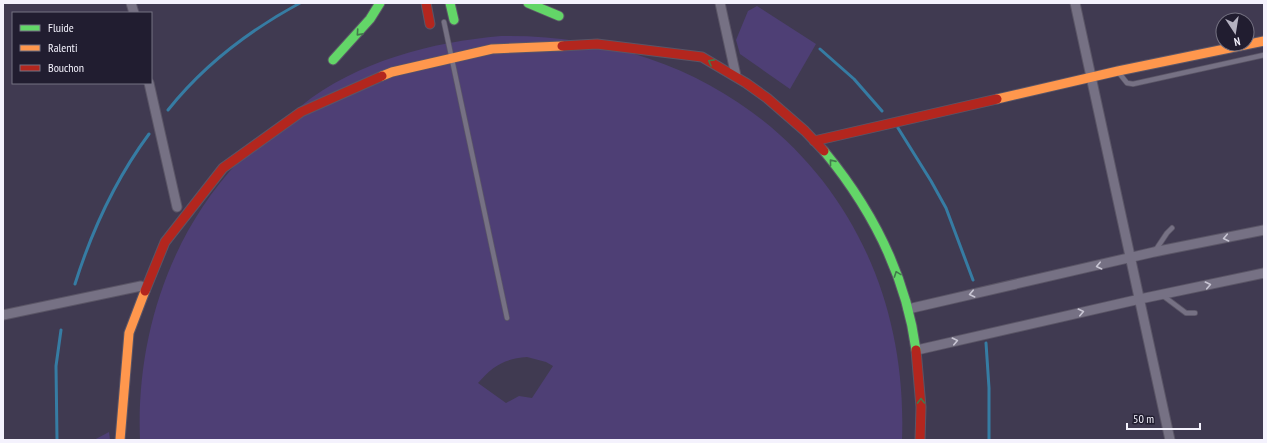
<svg xmlns="http://www.w3.org/2000/svg" width="1267" height="443" font-family="'PT Sans Narrow',sans-serif">
<style>
.green{fill:#4e3f75;fill-rule:evenodd}
.lines{fill:none;stroke-linecap:round;stroke-linejoin:round}
.stream{stroke:#367ca3;stroke-width:3}
.lane-casing{stroke:#5a5566;stroke-width:6}
.street-casing{stroke:#5a5566;stroke-width:11}
.fast-casing{stroke:#5a5566;stroke-width:11}
.slow-casing{stroke:#5a5566;stroke-width:11}
.jam-casing{stroke:#5a5566;stroke-width:11}
.lane{stroke:#767184;stroke-width:4.5}
.street{stroke:#767184;stroke-width:9}
.fast{stroke:#63d668;stroke-width:9}
.slow{stroke:#ff974d;stroke-width:9}
.jam{stroke:#b3261e;stroke-width:9}
.oneway{stroke:#427a4c}
.oneway2{stroke:#c8c5d3}
</style>
<rect width="100%" height="100%" fill="#403a51"/>
<path class="green" d="M757,6L816,44L790,89L740,54L736,40L748,11Z
M501,36C737,32 911,203 902,440H140C136,339 168,237 238,162C246,152 257,144 267,136C278,126 289,115 301,106C357,61 432,42 501,36ZM527,357L546,362L553,366L532,398L519,396L506,403L478,383C493,366 503,359 527,357Z
M109,432L110,440H94Z"/>
<g class="lines">
<path class="stream" d="M820,49L854,79L882,111
M168,110C203,66 250,30 300,3
M898,128L931,181L946,208L973,280
M75,284C92,230 115,180 149,134
M986,343L989,388V440
M57,440L56,366L61,330"/>
<defs>
<path id="lane" d="M444,22L507,318
M1119,73L1127,83L1133,84L1264,55
M1155,251L1167,233L1172,228
M1162,295L1186,313H1195"/>
<path id="street" d="M131,3L134,13
M720,3L736,76
M1075,3L1170,440
M149,83L177,207
M908,309L1154,252L1264,230
M3,315L141,286
M917,350L1140,299L1264,273"/>
<path id="fast" d="M450,3L454,20
M528,3L559,16
M333,60L370,19L380,3
M824,151C871,208 906,276 916,350"/>
<path id="slow" d="M382,76L392,72L492,49L562,46
M997,99L1118,71L1264,41
M120,440L129,333L145,291"/>
<path id="jam" d="M426,3L430,24
M562,46L597,44L702,57L746,83L767,98L805,131L824,151
M814,141L997,99
M145,291L165,242L223,168L301,112L382,76
M916,350L921,407L920,440"/>
</defs>
<use href="#lane" class="lane-casing"/>
<use href="#street" class="street-casing"/>
<use href="#fast" class="fast-casing"/>
<use href="#slow" class="slow-casing"/>
<use href="#jam" class="jam-casing"/>
<use href="#lane" class="lane"/>
<use href="#street" class="street"/>
<use href="#fast" class="fast"/>
<use href="#slow" class="slow"/>
<use href="#jam" class="jam"/>
</g>
<defs><path id="oneway-chevron" d="M-2-3.5L2.5 0L-2 3.5" fill="none" stroke-width="1.6" stroke-linecap="round" stroke-linejoin="round"/></defs>
<g class="oneway">
<use href="#oneway-chevron" transform="translate(359 33) rotate(132)"/>
<use href="#oneway-chevron" transform="translate(711 62) rotate(-152)"/>
<use href="#oneway-chevron" transform="translate(832 162) rotate(-129)"/>
<use href="#oneway-chevron" transform="translate(897 274) rotate(-110)"/>
<use href="#oneway-chevron" transform="translate(921 401) rotate(-91)"/>
</g>
<g class="oneway2">
<use href="#oneway-chevron" transform="translate(1226 238) rotate(168)"/>
<use href="#oneway-chevron" transform="translate(1099 266) rotate(167)"/>
<use href="#oneway-chevron" transform="translate(1208 285) rotate(-12)"/>
<use href="#oneway-chevron" transform="translate(972 294) rotate(167)"/>
<use href="#oneway-chevron" transform="translate(1081 312) rotate(-13)"/>
<use href="#oneway-chevron" transform="translate(955 341) rotate(-13)"/>
</g>
<rect width="1267" height="443" fill="none" stroke="#f4f2fd" stroke-width="8"/>
<rect x="12" y="12" width="140" height="72" fill="#211d30" stroke="#757282"/>
<rect x="20" y="25" width="20" height="6" fill="#63d668" stroke="#757282"/>
<text x="48" y="32" font-size="12" fill="#f4f2fd">Fluide</text>
<rect x="20" y="45" width="20" height="6" fill="#ff974d" stroke="#757282"/>
<text x="48" y="52" font-size="12" fill="#f4f2fd">Ralenti</text>
<rect x="20" y="65" width="20" height="6" fill="#b3261e" stroke="#757282"/>
<text x="48" y="72" font-size="12" fill="#f4f2fd">Bouchon</text>
<g transform="translate(1235 32) rotate(168)"><circle r="19" fill="#211d30" stroke="#757282"/>
<path d="M0-3L7 15L0 10L-7 15Z" fill="#b5b2c1"/>
<text y="-6" font-size="11" font-weight="bold" text-anchor="middle" fill="#f4f2fd">N</text>
</g>
<path d="M1127 423v6h73v-6" fill="none" stroke="#f4f2fd" stroke-width="2"/>
<text x="1133" y="423" font-size="12" fill="#f4f2fd" stroke="#211d30" stroke-width="3" paint-order="stroke">50 m</text>
</svg>
